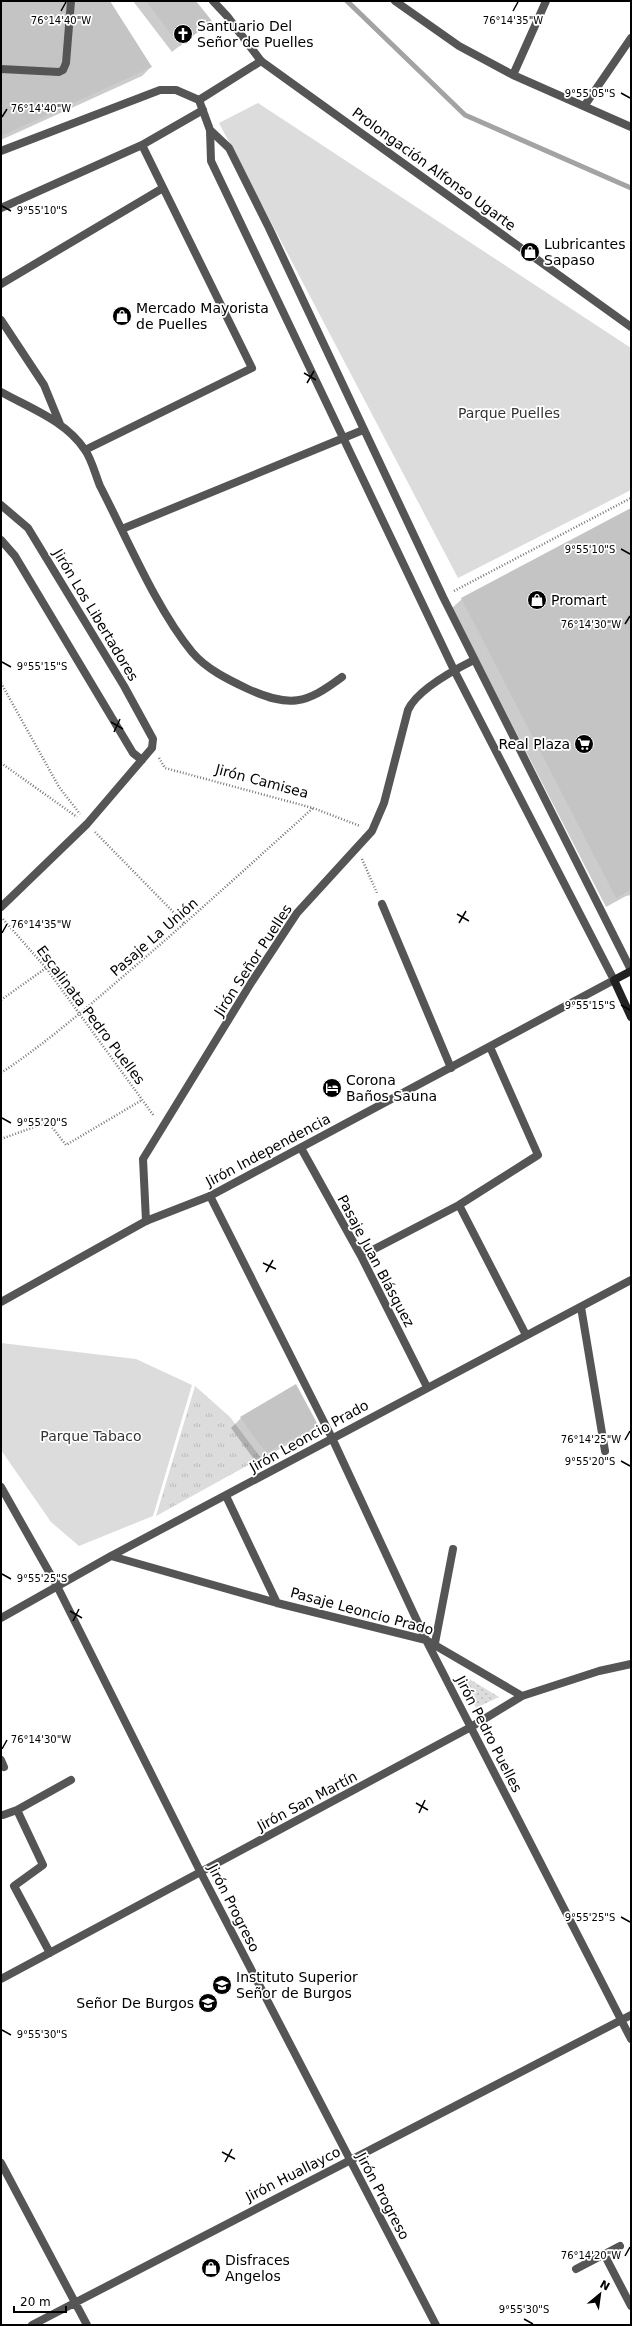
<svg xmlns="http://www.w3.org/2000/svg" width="632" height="2326" font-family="'DejaVu Sans',sans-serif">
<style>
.grass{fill:url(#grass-tufts)}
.park{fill:#dcdcdc}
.garden{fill:url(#garden-dots)}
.shadow{fill:#0003}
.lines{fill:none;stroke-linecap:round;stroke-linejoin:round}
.stream{stroke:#a3a3a3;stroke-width:5}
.building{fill:#c4c4c4}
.path{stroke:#777;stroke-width:2.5;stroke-dasharray:1 2;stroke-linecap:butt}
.service{stroke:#555;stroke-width:8}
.minor{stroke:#555;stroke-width:8}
.tertiary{stroke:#555;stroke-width:8}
.secondary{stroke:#222;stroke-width:8}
.ticks{fill:none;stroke:#000;stroke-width:1.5}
.labels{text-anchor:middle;stroke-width:3.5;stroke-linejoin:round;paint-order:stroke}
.poi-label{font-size:14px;fill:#000;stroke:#fff;text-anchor:start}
.street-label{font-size:14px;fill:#000;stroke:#fff}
.park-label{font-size:14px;fill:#333;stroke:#fff}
.ticks-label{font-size:10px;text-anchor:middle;fill:#000;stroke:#fff;stroke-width:3.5;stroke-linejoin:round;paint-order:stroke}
</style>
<defs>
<pattern id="grass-tufts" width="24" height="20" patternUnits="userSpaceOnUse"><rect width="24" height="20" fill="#dcdcdc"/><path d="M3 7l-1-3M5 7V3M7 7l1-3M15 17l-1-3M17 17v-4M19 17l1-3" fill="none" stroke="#bbb"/></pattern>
<pattern id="garden-dots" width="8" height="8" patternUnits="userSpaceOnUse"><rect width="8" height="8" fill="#dcdcdc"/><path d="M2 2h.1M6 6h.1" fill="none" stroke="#bbb" stroke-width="1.8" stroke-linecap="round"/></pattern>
</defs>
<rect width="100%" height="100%" fill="#fff"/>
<path class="grass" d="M195,1386L230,1417L261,1458L156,1516Z"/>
<path class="park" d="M258,103L631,348V490L458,578L219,123Z
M1,1343L136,1359L192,1385L153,1516L79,1546L51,1522L1,1450Z"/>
<path class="garden" d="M461,1674L499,1697L476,1708Z"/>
<path class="shadow" d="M1,1H108L151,67L142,76L1,140Z
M133,1H195L211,21L172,52Z
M631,509V895L626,896L606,907L452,608L462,599Z
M241,1418L317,1425L307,1434L256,1462L231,1428Z"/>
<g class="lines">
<path class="stream" d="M347,1L465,115L631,188"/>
</g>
<path class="building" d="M1,1H110L152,67L1,136Z
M146,1H196L212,21L180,46Z
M631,508V890L616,898L461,598Z
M296,1384L318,1425L266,1453L240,1417Z"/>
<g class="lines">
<path class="path" d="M454,591L631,498
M1,683L59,787L80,814
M159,758L165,768L313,808L360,826
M1,763L77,817
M95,832L185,924
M362,859L377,893
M3,919L46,968L154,1116
M1,1000L46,968
M1,1073C43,1045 82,1012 120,979C186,923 249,866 313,808
M1,1139L48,1122L66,1145L142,1100"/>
<path class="service" d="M1,69L59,72L63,70L66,63L71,1
M1,208L142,145L203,110
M1,284L163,188
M1,320L44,385L60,424
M1,392C30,408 66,421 85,450C92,460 95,474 100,486C127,538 156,608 192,652C206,669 229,680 248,689C290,708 306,704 342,677
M85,450L252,368L142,145
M122,529L363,430"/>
<path class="minor" d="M395,1L459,46L513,75L631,127
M261,61L631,327
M513,75L546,1
M585,105L631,38
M1,151L160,90H176L199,100
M1,505L28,528L124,686L153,739L152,748L87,824L1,907
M1,540L15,556L133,753L142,760
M382,904L451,1068
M301,1148L361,1256L427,1387
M210,1196L332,1438L426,1640L631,2039
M459,1205L526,1335
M146,1221L143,1159L251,983L297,913L372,831L384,803L408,710C417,690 454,670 474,660
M361,1256L459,1205L538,1155L490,1047
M581,1307L605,1451
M1,1487L57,1586L201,1873L436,2325
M226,1496L277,1603
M111,1556L277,1603L426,1640L522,1696
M1,1618L111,1556L631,1280
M435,1643L453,1549
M1,1760L4,1767
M17,1810L43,1865L14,1886L50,1953
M3,1815L17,1810L71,1780
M1,1979L471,1727L522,1696L599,1671L631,1664
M1,2163L87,2325
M604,2254L631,2306
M576,2269L620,2246
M32,2325L631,2015"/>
<path class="tertiary" d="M210,130L229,148L269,228L443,597L631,970
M1,1302L146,1221L210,1196L614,980L454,670L211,161L210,130L199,100L261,61L227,16L213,1"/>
<path class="secondary" d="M631,971L614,980L631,1017"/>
</g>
<path class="ticks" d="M61,11L66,2M513,11L518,2M621,93L630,98M2,117L7,109M2,206L11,211M304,373L316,380M307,383L314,371M621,549L630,554M625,624L630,616M2,662L11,667M111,722L123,729M114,732L120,719M457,914L469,921M459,923L466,911M2,933L7,924M621,1005L630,1010M2,1118L11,1123M263,1263L276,1269M266,1272L273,1260M625,1440L630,1431M621,1461L630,1466M2,1574L11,1579M70,1611L82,1618M73,1621L79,1609M2,1749L7,1740M416,1803L428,1810M419,1813L425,1800M621,1917L630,1922M2,2030L11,2035M222,2152L235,2159M225,2162L232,2149M625,2256L630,2247M524,2319L533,2324"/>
<defs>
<symbol id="church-disc" viewBox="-11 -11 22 22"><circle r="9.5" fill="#000" stroke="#fff"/><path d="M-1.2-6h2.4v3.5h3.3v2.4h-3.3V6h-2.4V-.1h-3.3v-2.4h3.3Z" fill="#fff"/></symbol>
<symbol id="shop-disc" viewBox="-11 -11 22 22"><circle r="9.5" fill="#000" stroke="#fff"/><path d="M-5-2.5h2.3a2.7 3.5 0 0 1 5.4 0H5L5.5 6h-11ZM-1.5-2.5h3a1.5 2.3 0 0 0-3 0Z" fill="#fff"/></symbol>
<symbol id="supermarket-disc" viewBox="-11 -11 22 22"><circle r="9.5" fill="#000" stroke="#fff"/><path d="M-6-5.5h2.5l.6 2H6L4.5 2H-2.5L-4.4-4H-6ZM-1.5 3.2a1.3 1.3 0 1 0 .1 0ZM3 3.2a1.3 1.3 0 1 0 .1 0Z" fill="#fff"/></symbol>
<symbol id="hotel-disc" viewBox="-11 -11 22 22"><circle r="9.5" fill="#000" stroke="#fff"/><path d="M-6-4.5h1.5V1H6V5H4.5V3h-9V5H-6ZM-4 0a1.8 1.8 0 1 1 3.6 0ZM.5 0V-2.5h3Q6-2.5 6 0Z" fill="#fff"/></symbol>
<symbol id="university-disc" viewBox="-11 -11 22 22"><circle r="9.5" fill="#000" stroke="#fff"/><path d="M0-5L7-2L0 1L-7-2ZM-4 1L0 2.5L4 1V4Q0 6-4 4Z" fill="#fff"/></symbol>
<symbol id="school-disc" viewBox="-11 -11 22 22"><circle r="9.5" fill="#000" stroke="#fff"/><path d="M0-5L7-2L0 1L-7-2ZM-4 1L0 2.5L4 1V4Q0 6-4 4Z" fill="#fff"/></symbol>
</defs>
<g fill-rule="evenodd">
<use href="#church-disc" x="172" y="23" width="22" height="22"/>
<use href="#shop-disc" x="519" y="241" width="22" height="22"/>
<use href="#shop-disc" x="111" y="305" width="22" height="22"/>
<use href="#shop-disc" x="526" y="589" width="22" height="22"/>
<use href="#supermarket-disc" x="573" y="733" width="22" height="22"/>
<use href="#hotel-disc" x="321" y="1077" width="22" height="22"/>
<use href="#university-disc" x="211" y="1974" width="22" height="22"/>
<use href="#school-disc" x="197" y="1992" width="22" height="22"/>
<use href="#shop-disc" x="200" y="2257" width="22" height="22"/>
</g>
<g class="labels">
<g class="poi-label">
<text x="197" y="31">Santuario Del<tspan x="197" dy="16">Señor de Puelles</tspan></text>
<text x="544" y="249">Lubricantes<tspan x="544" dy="16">Sapaso</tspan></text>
<text x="136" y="313">Mercado Mayorista<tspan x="136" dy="16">de Puelles</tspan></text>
<text x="551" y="605">Promart</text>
<text x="570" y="749" text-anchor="end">Real Plaza</text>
<text x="346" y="1085">Corona<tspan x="346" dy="16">Baños Sauna</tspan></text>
<text x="236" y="1982">Instituto Superior<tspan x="236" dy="16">Señor de Burgos</tspan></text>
<text x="194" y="2008" text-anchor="end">Señor De Burgos</text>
<text x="225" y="2265">Disfraces<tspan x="225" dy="16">Angelos</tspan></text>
</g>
<g class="street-label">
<text transform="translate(434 169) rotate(36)" y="5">Prolongación Alfonso Ugarte</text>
<text transform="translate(96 615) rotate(59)" y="5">Jirón Los Libertadores</text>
<text transform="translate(262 781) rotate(15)" y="5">Jirón Camisea</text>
<text transform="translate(154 937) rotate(-41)" y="5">Pasaje La Unión</text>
<text transform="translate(253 960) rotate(-57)" y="5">Jirón Señor Puelles</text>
<text transform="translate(91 1015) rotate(53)" y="5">Escalinata Pedro Puelles</text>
<text transform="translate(268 1150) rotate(-28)" y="5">Jirón Independencia</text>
<text transform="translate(376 1261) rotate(62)" y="5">Pasaje Juan Blásquez</text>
<text transform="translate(309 1436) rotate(-29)" y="5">Jirón Leoncio Prado</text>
<text transform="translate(362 1611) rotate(15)" y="5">Pasaje Leoncio Prado</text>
<text transform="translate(489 1734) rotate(63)" y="5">Jirón Pedro Puelles</text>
<text transform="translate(307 1801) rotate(-28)" y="5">Jirón San Martín</text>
<text transform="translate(234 1908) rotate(63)" y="5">Jirón Progreso</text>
<text transform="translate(293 2174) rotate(-27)" y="5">Jirón Huallayco</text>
<text transform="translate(383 2196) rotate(62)" y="5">Jirón Progreso</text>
</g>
<g class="park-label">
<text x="509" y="418">Parque Puelles</text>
<text x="91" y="1441">Parque Tabaco</text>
</g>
</g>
<g class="ticks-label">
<text x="61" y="24">76°14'40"W</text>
<text x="513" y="24">76°14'35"W</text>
<text x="590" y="97">9°55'05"S</text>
<text x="41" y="112">76°14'40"W</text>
<text x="42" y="214">9°55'10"S</text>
<text x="590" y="553">9°55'10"S</text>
<text x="591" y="628">76°14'30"W</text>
<text x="42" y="670">9°55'15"S</text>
<text x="41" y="928">76°14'35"W</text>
<text x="590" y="1009">9°55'15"S</text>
<text x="42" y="1126">9°55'20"S</text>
<text x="591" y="1443">76°14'25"W</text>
<text x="590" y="1465">9°55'20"S</text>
<text x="42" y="1582">9°55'25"S</text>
<text x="41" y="1743">76°14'30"W</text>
<text x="590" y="1921">9°55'25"S</text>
<text x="42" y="2038">9°55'30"S</text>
<text x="591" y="2259">76°14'20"W</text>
<text x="524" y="2313">9°55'30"S</text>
</g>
<rect width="632" height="2326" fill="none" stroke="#000000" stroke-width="4"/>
<g transform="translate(600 2294) rotate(29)" stroke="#ffffff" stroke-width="3" paint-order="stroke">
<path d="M0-3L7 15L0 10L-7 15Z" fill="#000000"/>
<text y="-6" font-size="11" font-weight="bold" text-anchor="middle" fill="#000000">N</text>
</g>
<path d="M14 2306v6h52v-6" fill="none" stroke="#000000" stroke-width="2"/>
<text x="20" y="2306" font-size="12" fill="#000000" stroke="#ffffff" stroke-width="3" paint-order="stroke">20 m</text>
</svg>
